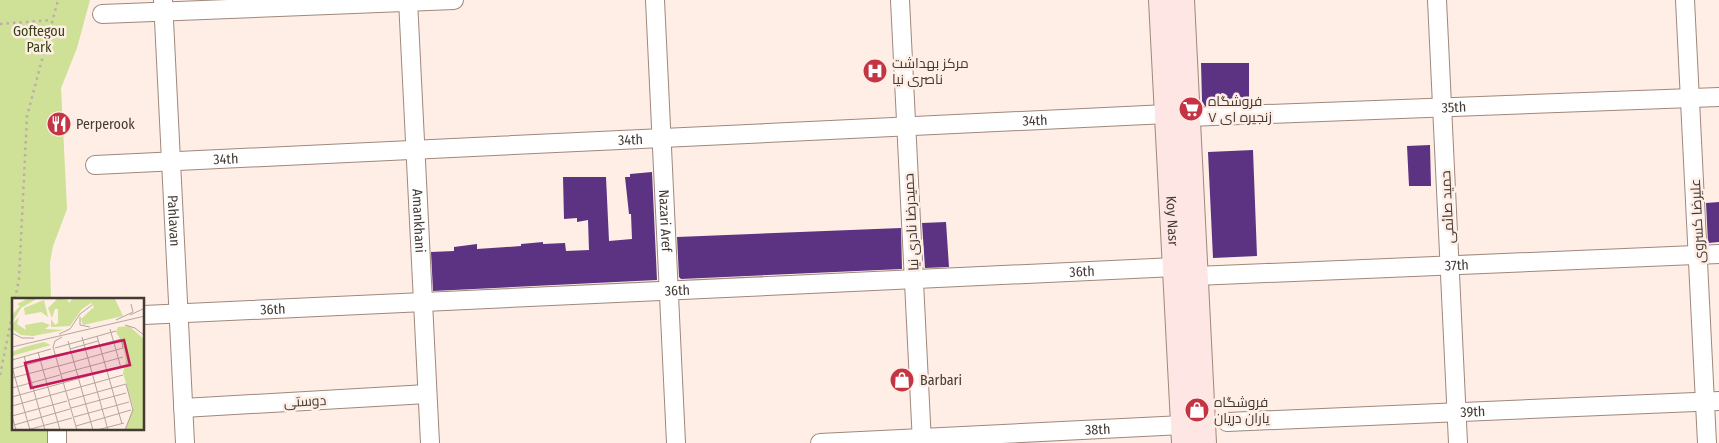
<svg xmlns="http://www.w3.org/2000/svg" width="1719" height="443" font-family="'Fira Sans Condensed',Cairo,sans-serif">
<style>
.green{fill:#cee197}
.building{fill:#5b3382}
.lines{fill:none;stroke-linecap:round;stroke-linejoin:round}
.minor-casing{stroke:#a0887a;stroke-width:20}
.secondary-casing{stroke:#a0887a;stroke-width:26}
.path{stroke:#bdafa7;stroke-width:2.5;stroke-dasharray:2.5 4;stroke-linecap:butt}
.minor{stroke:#fff;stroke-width:18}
.secondary{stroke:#fde6e4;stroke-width:24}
.labels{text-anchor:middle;stroke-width:5;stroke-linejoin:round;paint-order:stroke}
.park-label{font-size:14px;fill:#374016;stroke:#feeee5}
.poi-label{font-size:14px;fill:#443a34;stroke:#feeee5;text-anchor:start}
.street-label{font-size:14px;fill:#443a34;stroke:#feeee5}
.inset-road{fill:none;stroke:#b4a69e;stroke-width:1}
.view{fill:#c2185b;fill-opacity:0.15;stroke:#c2185b;stroke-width:2.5}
.inset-edge{fill:none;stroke:#443a34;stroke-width:2.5}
</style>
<rect width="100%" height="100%" fill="#feeee5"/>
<path class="green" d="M0,0H90L77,48L61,88L67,209L53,246L50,262L51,299H14V429H48V443H0Z"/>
<path class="building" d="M1201,63H1249V104L1205,106L1202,101Z
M1430,145L1431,186H1409L1407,146Z
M1253,150L1257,256L1213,258L1208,152Z
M652,172L657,280L433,291L431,252L454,251V247L477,244V249L521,246V244L543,242V244L565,243L566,251L589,250L588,220L577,222V218L564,219L563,177H606L609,241L632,239L631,214H629L625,177H630V174Z
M1719,202V242L1708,243L1706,203Z
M946,222L949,267L925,268L922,223Z
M901,228L902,269L681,279L679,277L677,237Z"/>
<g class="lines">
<defs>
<g id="minor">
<path id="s1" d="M163,0L185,443"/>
<path id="s2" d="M408,0L430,443"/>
<path id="s3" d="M655,0L676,443"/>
<path d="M900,0L922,443"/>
<path d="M1437,0L1458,443"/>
<path d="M1685,0L1707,443"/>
<path d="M102,14L454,0"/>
<path id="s4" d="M1188,117L1719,97"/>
<path id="s5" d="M95,165L1167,114"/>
<path id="s6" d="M1196,276L1719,254"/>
<path id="s7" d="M144,315L1175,267"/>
<path d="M183,408L427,394"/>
<path id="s8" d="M1227,422L1719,401"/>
<path d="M57,429V443"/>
<path id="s9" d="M820,443L1183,425"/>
</g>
<g id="secondary">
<path id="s10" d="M1161,0L1184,443"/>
<path d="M1182,0L1204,443"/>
</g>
</defs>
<use href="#minor" class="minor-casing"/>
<use href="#secondary" class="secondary-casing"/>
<path class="path" d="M0,24L52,20
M15,299L19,279L27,116L58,0
M0,375L14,306"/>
<use href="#minor" class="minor"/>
<use href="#secondary" class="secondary"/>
</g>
<defs>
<symbol id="hospital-disc" viewBox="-11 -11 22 22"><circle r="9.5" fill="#c43443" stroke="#feeee5"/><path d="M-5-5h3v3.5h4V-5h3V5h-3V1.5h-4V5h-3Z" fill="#fff"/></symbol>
<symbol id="supermarket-disc" viewBox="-11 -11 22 22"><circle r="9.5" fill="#c43443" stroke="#feeee5"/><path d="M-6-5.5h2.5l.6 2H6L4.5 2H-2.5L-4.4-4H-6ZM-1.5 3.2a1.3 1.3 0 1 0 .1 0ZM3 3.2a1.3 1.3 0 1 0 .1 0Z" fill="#fff"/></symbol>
<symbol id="restaurant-disc" viewBox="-11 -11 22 22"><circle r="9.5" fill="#c43443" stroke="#feeee5"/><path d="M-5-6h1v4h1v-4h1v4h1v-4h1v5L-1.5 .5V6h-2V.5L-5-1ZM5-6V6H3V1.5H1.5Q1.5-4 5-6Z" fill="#fff"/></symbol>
<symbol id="shop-disc" viewBox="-11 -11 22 22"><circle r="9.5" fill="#c43443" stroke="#feeee5"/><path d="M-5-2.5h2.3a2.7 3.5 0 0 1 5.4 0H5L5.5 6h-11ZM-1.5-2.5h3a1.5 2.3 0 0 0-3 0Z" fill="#fff"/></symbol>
</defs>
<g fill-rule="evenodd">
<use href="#hospital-disc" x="861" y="57" width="28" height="28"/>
<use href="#supermarket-disc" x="1177" y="95" width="28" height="28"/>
<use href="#restaurant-disc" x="45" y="110" width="28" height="28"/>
<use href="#shop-disc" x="888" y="366" width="28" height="28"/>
<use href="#shop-disc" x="1183" y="396" width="28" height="28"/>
</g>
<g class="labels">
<g class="park-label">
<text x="39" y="36">Goftegou<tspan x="39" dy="16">Park</tspan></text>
</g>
<g class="poi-label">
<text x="892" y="68">مرکز بهداشت<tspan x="892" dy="16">ناصری نیا</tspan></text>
<text x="1208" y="106">فروشگاه<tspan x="1208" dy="16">زنجیره ای ۷</tspan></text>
<text x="76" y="129">Perperook</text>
<text x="920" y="385">Barbari</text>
<text x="1214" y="407">فروشگاه<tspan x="1214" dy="16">یاران دریان</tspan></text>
</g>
<g class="street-label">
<text dy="5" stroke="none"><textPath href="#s4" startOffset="266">35th</textPath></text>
<text dy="5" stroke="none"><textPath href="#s5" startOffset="941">34th</textPath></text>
<text dy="5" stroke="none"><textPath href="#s5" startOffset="536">34th</textPath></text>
<text dy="5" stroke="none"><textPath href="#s5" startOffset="131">34th</textPath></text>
<text transform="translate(1447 207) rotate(-93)" y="5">حمید صائمی</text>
<text dy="5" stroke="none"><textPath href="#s1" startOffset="221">Pahlavan</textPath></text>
<text dy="5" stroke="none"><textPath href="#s2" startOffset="221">Amankhani</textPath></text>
<text dy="5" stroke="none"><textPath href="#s3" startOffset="221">Nazari Aref</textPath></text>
<text dy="5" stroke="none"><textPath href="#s10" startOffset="221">Koy Nasr</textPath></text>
<text transform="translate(1697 221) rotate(-93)" y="5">علیرضا کسروی</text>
<text transform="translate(911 222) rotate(-93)" y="5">حمیدرضا نادری نیا</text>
<text dy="5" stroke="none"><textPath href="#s6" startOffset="261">37th</textPath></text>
<text dy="5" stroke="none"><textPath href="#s7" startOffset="939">36th</textPath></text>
<text dy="5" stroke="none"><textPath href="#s7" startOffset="534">36th</textPath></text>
<text dy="5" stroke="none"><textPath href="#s7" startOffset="129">36th</textPath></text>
<text transform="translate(305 401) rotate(-3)" y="5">دوستی</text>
<text dy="5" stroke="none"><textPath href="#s8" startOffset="246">39th</textPath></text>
<text dy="5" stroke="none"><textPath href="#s9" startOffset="278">38th</textPath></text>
</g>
</g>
<g transform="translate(12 298)">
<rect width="132" height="132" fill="#feeee5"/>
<path d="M17,0H26L9,10L0,25V17L8,8L5,6ZM46,0L56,2L57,5L61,0L103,1L111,18L71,27L69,21L82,9L79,5L70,11L58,28L39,29V21L43,27L46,25V11H43L40,20L36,10ZM32,2L36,19L29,14L13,17L12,10ZM7,19L5,26L14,32L13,27L30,24L38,27L33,31L52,32L21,38L9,37L0,31V26ZM117,28L132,41V132H113L121,109L111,75L114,63L110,44L104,34L106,29ZM32,44L39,47L0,58V54L12,49Z" fill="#cee197"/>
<path class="inset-road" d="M118,17L133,10M68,19V27L78,29M104,22L121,14L119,6M113,27L123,30L133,38M98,31L109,70M0,35L10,40H22M47,36L58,31L68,16L80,7M85,38L110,126M50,39L43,43L41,49L65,132M70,39L96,132M56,43L81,132M0,49L133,18M43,50L104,33M58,51L86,43M26,54L48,132M12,58L33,132M44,59L109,41L111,50L47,68M0,62L39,51M0,69L18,132M0,71L42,59M49,76L111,59M0,80L46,68M0,90L48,77M0,99L112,68M57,102L114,86L121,112L113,132M0,108L111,77M59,110L114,95M62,119L117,104M2,127L58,111M64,128L119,112M4,132L0,118L55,103M15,132L60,120M85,132L112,125"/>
<path class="view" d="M112,42L118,67L19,90L13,65Z"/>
<rect width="132" height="132" class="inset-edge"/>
</g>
</svg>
